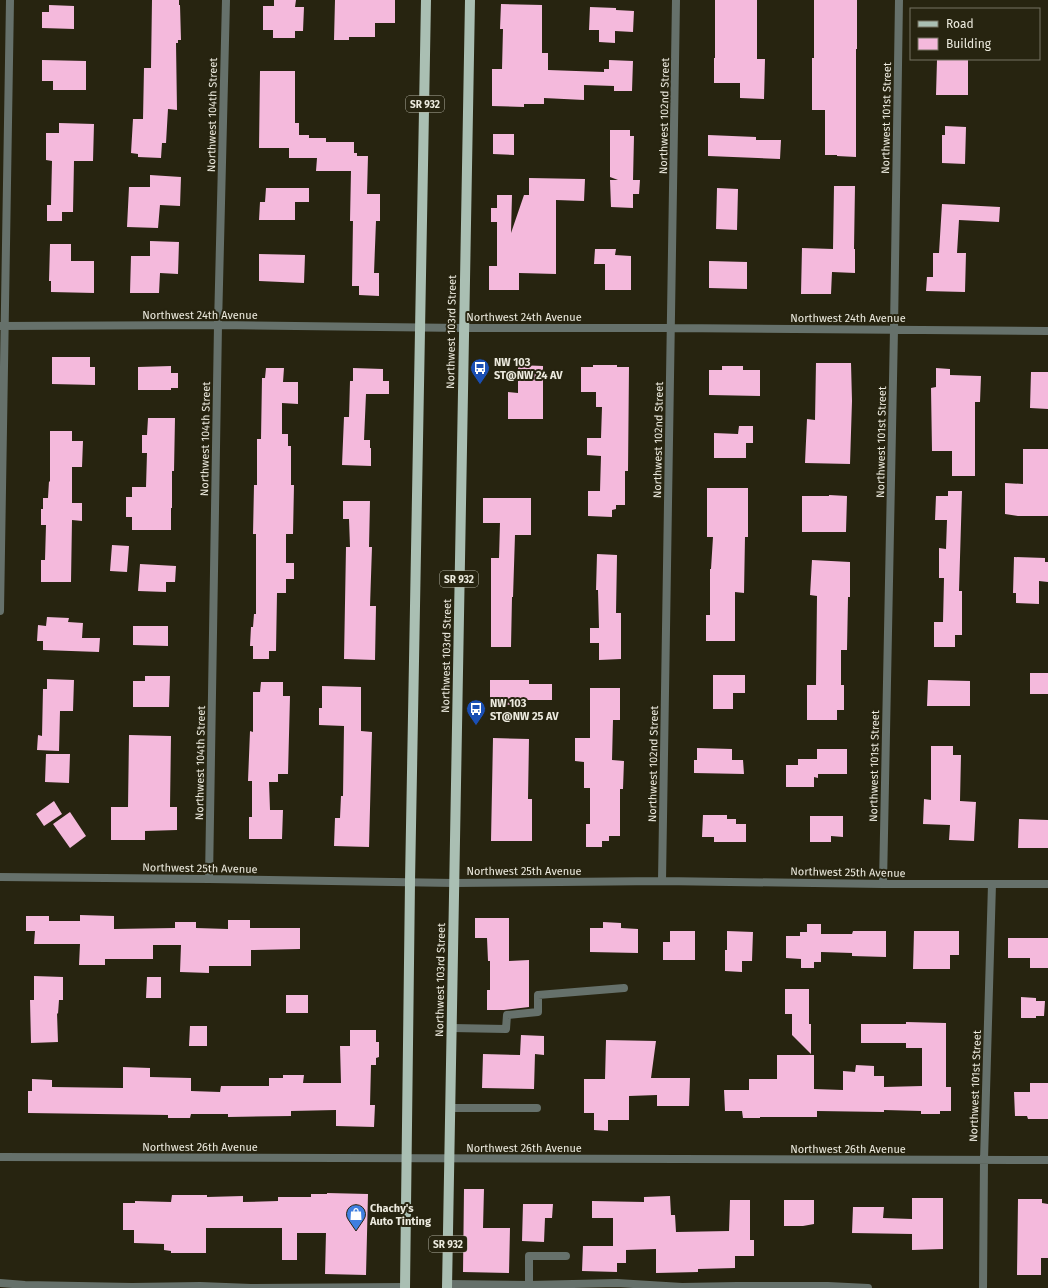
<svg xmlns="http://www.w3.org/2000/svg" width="1048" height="1288" font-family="'Fira Sans',sans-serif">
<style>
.building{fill:#f4b9dc}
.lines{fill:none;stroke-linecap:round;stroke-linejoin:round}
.service{stroke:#66716b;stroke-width:8}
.minor{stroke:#66716b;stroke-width:8}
.primary{stroke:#aabfb3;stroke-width:10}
.labels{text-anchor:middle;stroke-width:4;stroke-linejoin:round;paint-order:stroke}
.shield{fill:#272410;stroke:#b1afa0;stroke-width:1}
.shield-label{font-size:10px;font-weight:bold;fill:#eceade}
.street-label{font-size:11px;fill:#eceade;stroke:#272410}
.poi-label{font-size:11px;font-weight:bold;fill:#eceade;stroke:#272410;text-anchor:start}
</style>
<rect width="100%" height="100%" fill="#272410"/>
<path class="building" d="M152,0H179V5H180L181,40H178V43H176L177,110L168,109L166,143H162L161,158L138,157V154L131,153L133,119H143L144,68H151Z
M274,0H296L295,7H304L303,31H295V38H273V30H263V6H274Z
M335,0H395V23H375V37H349V40H334Z
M715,0H757V59H765L764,99L740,98V83H714V58H715Z
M814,0H857V49H856V157L837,156V155H825V110H812V58H814Z
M501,4L542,5V53H548V70L604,72V69H609V60L633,61L632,91H614V86L584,85V100L544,98V104H524V107L492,106V69H502L503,29H500Z
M49,5L74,6V29L42,28V12H49Z
M590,7L616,8V10L634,11L633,32L615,31V43L599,42V30H589Z
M42,60L86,61V90H53V81H42Z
M937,60H968V95H936Z
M260,71H295V123H299V135H309V138H326V142H354V153H357V156H368L367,194H380V221H376L374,273H379V296L359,295V286H352L353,221H350L351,171H316L317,158H289V148H259Z
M59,123L94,124L93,161H74L73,212H62V221H47V205H51L52,161L46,160V133H59Z
M945,126L966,127L965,164L942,163V135H945Z
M610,130H630V136H634L633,180H640L639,194H633V208L611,207L610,180H618L610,177Z
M493,134H514V155L493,154Z
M708,135L756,137V140H781L780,159L708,156Z
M150,175L181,177L180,206L160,205L158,228L127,227L129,187H150Z
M529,178L585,179L584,201L556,200V274L519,273V290H489V266H497V222H491V208H497V195H512L511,233L524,195H529Z
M834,186H855L854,249H855V273L832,272L831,294H801L802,248L833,249Z
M266,188H309V202H295V220H259L260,202H265Z
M717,188L738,189L737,230L716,229Z
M942,204L1000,207L999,222L959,220L957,253H966L965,292L926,291L927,277H933V253H939Z
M150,241L179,242L178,274L160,273L159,293H130L131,256H150Z
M50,244H71V261H94V293L51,292V281H49Z
M595,249H616L615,255L631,256V290H605V264H594Z
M259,254L305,255L304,283L259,281Z
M709,261L747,262V289L709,288Z
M52,357H90V367H95V385L52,384Z
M816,363H851L852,401L850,464L805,463L807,419L815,420Z
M518,365L543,366V419H508V392L518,393Z
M593,365H617V367H629L628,471H625V505H616V509L612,510V517L588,516V491H600L601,456L587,455V438H601L602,407H596V392H581V367H593Z
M171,366V373H178V388H171V390H138V367Z
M722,366H743V370H760V396L709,395V370H722Z
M266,368H284L283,382H298V404L282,403V434H288V446H291V485H294L293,534H286V563H294V579H286V593H277L276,651H269V659H253V646H250L251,627H253L254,614H256V534H253L254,485H257V439H261L262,378H265Z
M353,368L383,369V381H389V394H366L364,440H370V448H371V466L342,465L344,417H349L350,381H353Z
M936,368L950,369V375L981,376L980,402H975V476H952V451H932L931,388L936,387Z
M1031,372H1048V409L1030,408Z
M148,418H175L174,471H172V508H171V530H132V517H126V497H132V487H146L147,453H142V435H147Z
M739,426H753V443H746V458H714V433L738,434Z
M50,431H72V441H83L82,467H72V503H82V521L72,520L71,582H41V560H45L46,525H41V509H43V498H48L49,481L50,482Z
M1023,449H1048V516H1018L1005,514V483L1023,484Z
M707,488H748V537H745L744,593L735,592V641H706V615H710V569H711L713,537H707Z
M948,491H962L959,591H962V635H955V647H934V622H943L944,578H939V548L946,549L947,520H935L936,496H948Z
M829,495L847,496L846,532H802V496H829Z
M483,498H531V535H515L513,597H512L511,647H491V558H499L500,523H483Z
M343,501H370L369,547H372L370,606H376L375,660L344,659L346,547H350L349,519H343Z
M112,545L129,546L127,572L110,571Z
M597,554L617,555L616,613H621V659L599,660V643H590V628H599L598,590H596Z
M1014,557L1045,558V562H1048V582L1039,581V604L1016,603V593H1013Z
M812,560L850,562V597H848L847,650H841V685H844V710H837V720H807V685H816L817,596L810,595Z
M140,564L176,566L175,582H166V592L138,591Z
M47,617L69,618L68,622L83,623L82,638H100L99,652L43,650V641H37L38,625L46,626Z
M133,626H168V646L133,645Z
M1030,673H1048V694H1030Z
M713,675H745V693H733V709H713Z
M145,676H170L169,707H133V681H145Z
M47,679L74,680L73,711H60L59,751L37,750L38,735L42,736L43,689H47Z
M490,680H529V684H552V700H520V705L490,704Z
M928,680L970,681V706H927Z
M261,682H283V696H290L288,774H278V782H269L270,810H283L282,839H249V817H252V781H248L250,731L253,732V692H260Z
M322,686L361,687V731L372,732L369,847L334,846L335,818H340L341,796H343L344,726L319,725V708H322Z
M590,688H620V720H613L612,760L624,761L623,789H620V836H609V841H602V847H586V824H590V788H584V762L575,761V738H590Z
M129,735L171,736L170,807H177V830L145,831V840H111V807H128Z
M493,738L529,739L528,799H532V841H491Z
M931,746H953V755H961L960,801L976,802L974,841L949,840L950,825L923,824L924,799L931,800Z
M697,748L732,749V760H743L744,774L694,773V760H697Z
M817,749H847V774H818V778L814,777V787H786V765H798V759H817Z
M46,754H70L69,783L45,782Z
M54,801L62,814L44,826L36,814Z
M70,812L86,836L70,848L53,824Z
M703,815H727V819H736V824H746V842H714V837H702Z
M810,816H843V837L831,836V842H810Z
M1019,819L1048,820V848H1018Z
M80,915L114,916V929L175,928V922H196V928L228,929V920H250V928H300V949L251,950V966H209V973L180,972L181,945H153V959H105V965H79L80,944H34L35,931H26V916H49V921H80Z
M475,918H509V961L529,960V1007L504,1010H487V990H490V961H488L487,938H475Z
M603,922L621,923V928L638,929V953L590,952V928H603Z
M807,924H821V934H852L853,931H886V957L852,956V953L821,952V962H814V968H801V959L786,958V936H800V932H807Z
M670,931H695V960H663V942H670Z
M727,931L753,932L752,961H742V972L725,971V950H727Z
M914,931H959V955H950V969H913Z
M1008,938H1048V968H1030V958H1008Z
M34,976L63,977V1000H59L58,1014L57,1013L58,1042L31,1043L30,1000H34Z
M147,977H161V998H146Z
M785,989H809V1024H811V1054L792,1035V1014H785Z
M286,995H308V1013H286Z
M1021,997L1036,998V1001H1045L1044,1016H1036V1018H1021Z
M906,1022L946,1023V1087H951V1111H940V1114H921V1111L884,1110V1112L817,1111V1117H760V1118H743L742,1111H725L724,1090H749V1079H777V1055H814V1089L843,1090V1071L855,1072L856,1065L874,1066V1076H884V1087L922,1086V1048H906V1043H861V1024H906Z
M190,1026H207V1046H189Z
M350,1030H376V1042H379V1057L376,1058V1065H371L370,1105H375L374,1127L336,1126V1110L291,1111V1116L228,1117V1114H191L190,1118H168V1115L28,1113V1091H32V1079L52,1080V1087L123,1088V1067L150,1068V1077L191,1078V1091L220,1092L221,1086H269V1078H283V1075H304L303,1083H341L340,1046H350Z
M521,1035L544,1036V1055L535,1054L534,1089L482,1088L483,1054L520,1055Z
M606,1040L656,1041L651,1078H690L689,1106H657V1095L629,1096V1120H608V1131L594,1130V1113H584V1079H605Z
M1030,1083H1048V1119H1028L1027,1116H1015L1014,1092H1030Z
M464,1189H484L483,1228H510L509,1273L463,1272Z
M327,1193L368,1194L366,1275L325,1274L326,1233H297V1260H282V1228H206V1253H171V1251L164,1250V1244L134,1243V1230H123V1203H135V1201L171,1202L172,1195H207V1197L243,1196V1202L278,1201V1197H311V1194H327Z
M670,1196L671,1215H675L676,1232L729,1231L730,1200H750V1240H754V1256H735V1268L698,1269V1272L656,1273V1249L626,1250V1263H617V1272L582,1271L583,1246H613V1218H592V1201L644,1202V1197Z
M912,1198H943V1249L912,1250V1234L852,1233L853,1207H884L883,1218L912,1219Z
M1018,1199H1042V1203L1048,1204V1258H1041V1275H1017Z
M784,1200H814V1224L803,1226H784Z
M523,1204H553L552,1218H545L544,1242L522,1241Z"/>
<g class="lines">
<path class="service" d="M452,1028L506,1029L507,1015L538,1012V995L624,988
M450,1108H537
M0,1283L25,1285L132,1287L200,1286L251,1288L405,1287
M447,1284L529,1285V1256H566
M529,1285L617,1283L682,1287L737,1286H828L868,1288"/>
<path class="minor" d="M0,326L218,325L463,328H671L1048,331
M0,611L10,0
M0,877L209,879L454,883L662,881L883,884H1048
M209,879L218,325L226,0
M662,881L676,0
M883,884L894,329L899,0
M0,1157L1048,1160
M983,1288L984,1160L992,884"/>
<path class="primary" d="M405,1288L410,882L426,0
M447,1288L470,0"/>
</g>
<defs>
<symbol id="bus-pin" viewBox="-11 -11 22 30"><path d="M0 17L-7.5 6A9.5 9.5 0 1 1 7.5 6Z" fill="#1a4fb4" stroke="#272410"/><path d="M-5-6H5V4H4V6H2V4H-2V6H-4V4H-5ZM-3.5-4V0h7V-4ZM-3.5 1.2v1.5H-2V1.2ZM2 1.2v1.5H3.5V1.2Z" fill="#fff"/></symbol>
<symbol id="shop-pin" viewBox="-11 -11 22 30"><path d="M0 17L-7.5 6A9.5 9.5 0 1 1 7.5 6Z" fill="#3f7fe0" stroke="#272410"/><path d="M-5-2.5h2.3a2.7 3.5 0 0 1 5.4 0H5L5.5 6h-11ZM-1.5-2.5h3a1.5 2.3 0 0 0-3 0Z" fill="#fff"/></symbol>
</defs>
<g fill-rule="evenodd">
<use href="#bus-pin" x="469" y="357" width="22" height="30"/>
<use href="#bus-pin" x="465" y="698" width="22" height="30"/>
<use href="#shop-pin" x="345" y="1203" width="22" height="30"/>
</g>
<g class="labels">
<g class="shield">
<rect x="406" y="96" width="38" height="16" rx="3"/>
<rect x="440" y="571" width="38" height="16" rx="3"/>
<rect x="429" y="1236" width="38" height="16" rx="3"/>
</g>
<g class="shield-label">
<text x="425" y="108">SR 932</text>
<text x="459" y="583">SR 932</text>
<text x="448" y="1248">SR 932</text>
</g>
<g class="street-label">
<text transform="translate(212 115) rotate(-89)" y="4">Northwest 104th Street</text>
<text transform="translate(664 116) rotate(-89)" y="4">Northwest 102nd Street</text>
<text transform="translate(886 118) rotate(-89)" y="4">Northwest 101st Street</text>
<text x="200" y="319">Northwest 24th Avenue</text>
<text x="524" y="321">Northwest 24th Avenue</text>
<text x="848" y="322">Northwest 24th Avenue</text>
<text transform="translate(451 332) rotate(-89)" y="4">Northwest 103rd Street</text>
<text transform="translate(205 439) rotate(-89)" y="4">Northwest 104th Street</text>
<text transform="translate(658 440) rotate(-89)" y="4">Northwest 102nd Street</text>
<text transform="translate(881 442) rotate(-89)" y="4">Northwest 101st Street</text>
<text transform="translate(446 656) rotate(-89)" y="4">Northwest 103rd Street</text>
<text transform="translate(200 763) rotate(-89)" y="4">Northwest 104th Street</text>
<text transform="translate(653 764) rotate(-89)" y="4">Northwest 102nd Street</text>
<text transform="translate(874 766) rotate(-89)" y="4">Northwest 101st Street</text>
<text transform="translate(200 868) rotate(1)" y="4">Northwest 25th Avenue</text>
<text x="524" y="875">Northwest 25th Avenue</text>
<text transform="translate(848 872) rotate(1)" y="4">Northwest 25th Avenue</text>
<text transform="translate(440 980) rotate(-89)" y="4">Northwest 103rd Street</text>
<text transform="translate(975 1086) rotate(-88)" y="4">Northwest 101st Street</text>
<text x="200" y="1151">Northwest 26th Avenue</text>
<text x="524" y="1152">Northwest 26th Avenue</text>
<text x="848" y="1153">Northwest 26th Avenue</text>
</g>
<g class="poi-label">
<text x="494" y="366">NW 103<tspan x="494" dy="13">ST@NW 24 AV</tspan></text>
<text x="490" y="707">NW 103<tspan x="490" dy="13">ST@NW 25 AV</tspan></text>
<text x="370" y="1212">Chachy's<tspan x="370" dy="13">Auto Tinting</tspan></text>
</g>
</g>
<rect x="910" y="8" width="130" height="52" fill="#272410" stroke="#767362"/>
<rect x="918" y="21" width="20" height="6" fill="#aabfb3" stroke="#767362"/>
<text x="946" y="28" font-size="12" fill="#eceade">Road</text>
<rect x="918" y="38" width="20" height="12" fill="#f4b9dc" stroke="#767362"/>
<text x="946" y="48" font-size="12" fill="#eceade">Building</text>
</svg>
